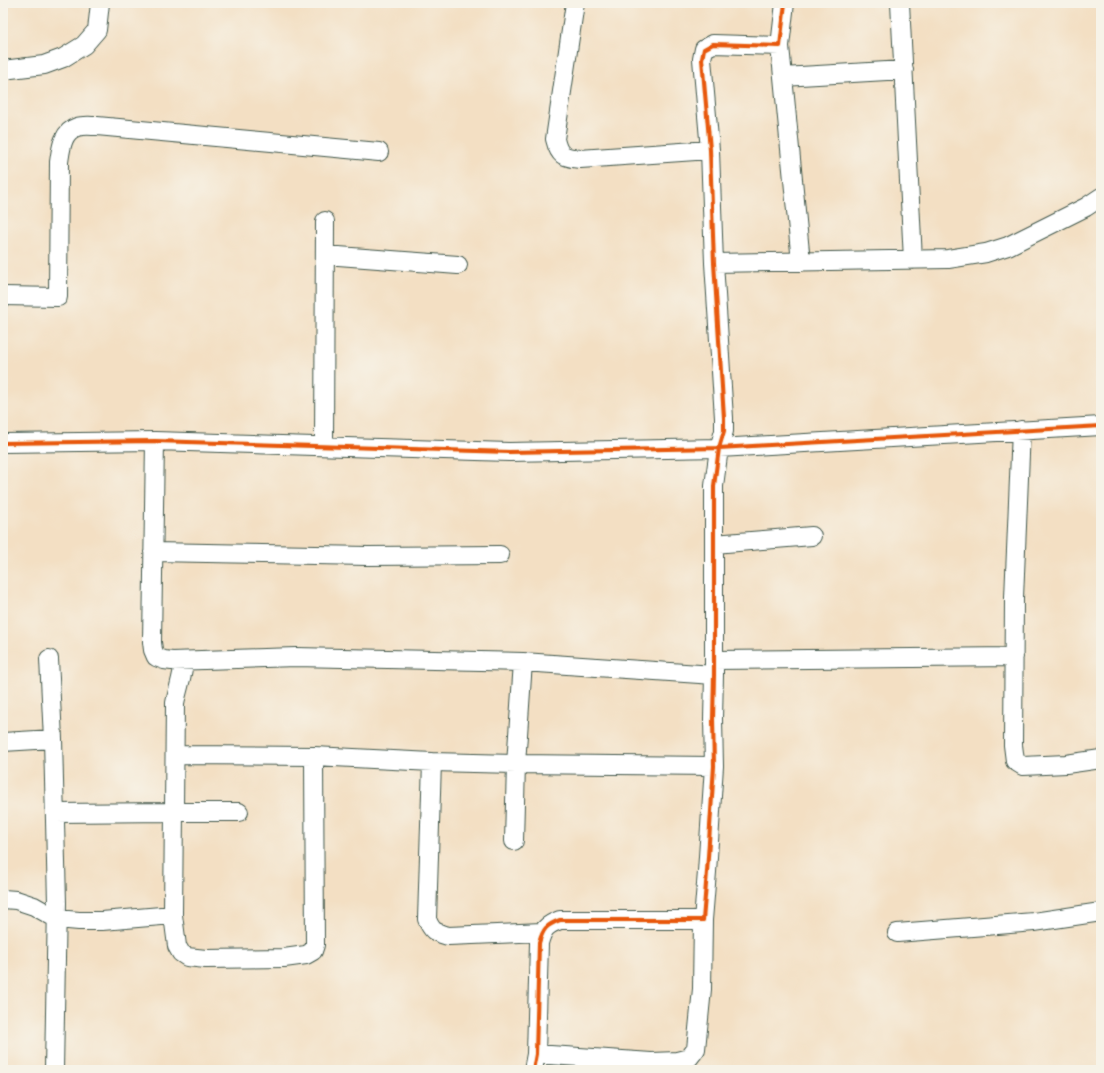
<svg xmlns="http://www.w3.org/2000/svg" width="1104" height="1073" font-family="'EB Garamond',serif">
<style>
.lines{fill:none;stroke-linecap:round;stroke-linejoin:round}
.minor-casing{stroke:#3f5549;stroke-width:20}
.minor{stroke:#fff;stroke-width:18}
.cycleway-casing{stroke:#f7f3e8;stroke-width:6}
.cycleway{stroke:#e8590c;stroke-width:4}
</style>
<rect width="100%" height="100%" fill="#f7f3e8"/>
<filter id="ink" filterUnits="userSpaceOnUse"><feTurbulence type="fractalNoise" baseFrequency=".025" numOctaves="2"/><feDisplacementMap in="SourceGraphic" scale="8" xChannelSelector="R" yChannelSelector="G"/><feConvolveMatrix kernelMatrix="1 2 1 2 8 2 1 2 1" color-interpolation-filters="sRGB"/></filter>
<filter id="wash" filterUnits="userSpaceOnUse"><feTurbulence type="fractalNoise" baseFrequency=".012" numOctaves="4" result="noise"/><feDisplacementMap in="SourceGraphic" scale="16" xChannelSelector="R" yChannelSelector="G"/><feGaussianBlur stdDeviation="0.9" result="paint"/><feColorMatrix in="noise" values="0 0 0 0 0 0 0 0 0 0 0 0 0 0 0 0 0 1.4 0 .05"/><feComposite in="paint" operator="in"/></filter>
<g filter="url(#wash)">
<rect width="100%" height="100%" fill="#f3dfc3"/>
</g>
<g filter="url(#ink)">
<g class="lines">
<defs>
<path id="minor" d="M575,3L555,139C559,156 563,157 580,159L710,150
M900,3L913,260
M780,46L801,262
M3,70L44,65L63,58L84,45L97,30L100,3
M783,77L904,70
M325,255L458,265
M714,263L948,259L986,253L1008,246L1086,207L1101,197
M3,296L58,297L59,162C61,149 62,132 77,127C83,125 91,126 97,126L379,152
M1021,430L1014,598L1013,745L1015,761L1023,766L1066,764L1101,759
M155,441L152,642L153,650L156,657L164,660L172,661L296,657L523,662
M3,443L155,441L509,452L719,448L1101,426
M324,446L325,221
M714,544L812,536
M153,552L368,556L500,555
M49,659L53,739L57,903L54,1070
M714,660L1014,657
M184,661C183,675 178,688 175,703L173,915L177,946L181,953L187,957L206,959L284,958L306,955L313,951L315,945L314,756
M3,742L53,739
M175,755L314,756L432,762L516,764L714,766
M432,762L427,919C432,932 435,932 448,936L542,932
M55,813L173,812H239
M514,841L516,764L523,662L714,675
M3,899L16,900L34,906L57,919L79,921H102L173,915
M897,933L1034,922L1101,912
M536,1054L651,1062L677,1061L689,1058L696,1049L702,989L703,920
M533,1070L536,1054L539,943C543,929 546,925 560,920H703L707,872L714,766L713,719L714,675V486L719,448L724,431V418L714,263L710,150L702,59L704,49L713,44L780,46L785,3"/>
</defs>
<use href="#minor" class="minor-casing"/>
<use href="#minor" class="minor"/>
<defs>
<path id="cycleway" d="M3,443L155,441L509,452L719,448L1101,426
M533,1070L536,1054L539,943C543,929 546,925 560,920H703L707,872L714,766L713,719L714,675V486L719,448L724,431V418L714,263L710,150L702,59L704,49L713,44L780,46L785,3"/>
</defs>
<use href="#cycleway" class="cycleway-casing"/>
<use href="#cycleway" class="cycleway"/>
</g>
</g>
<rect width="1104" height="1073" fill="none" stroke="#f7f3e8" stroke-width="16"/>
</svg>
